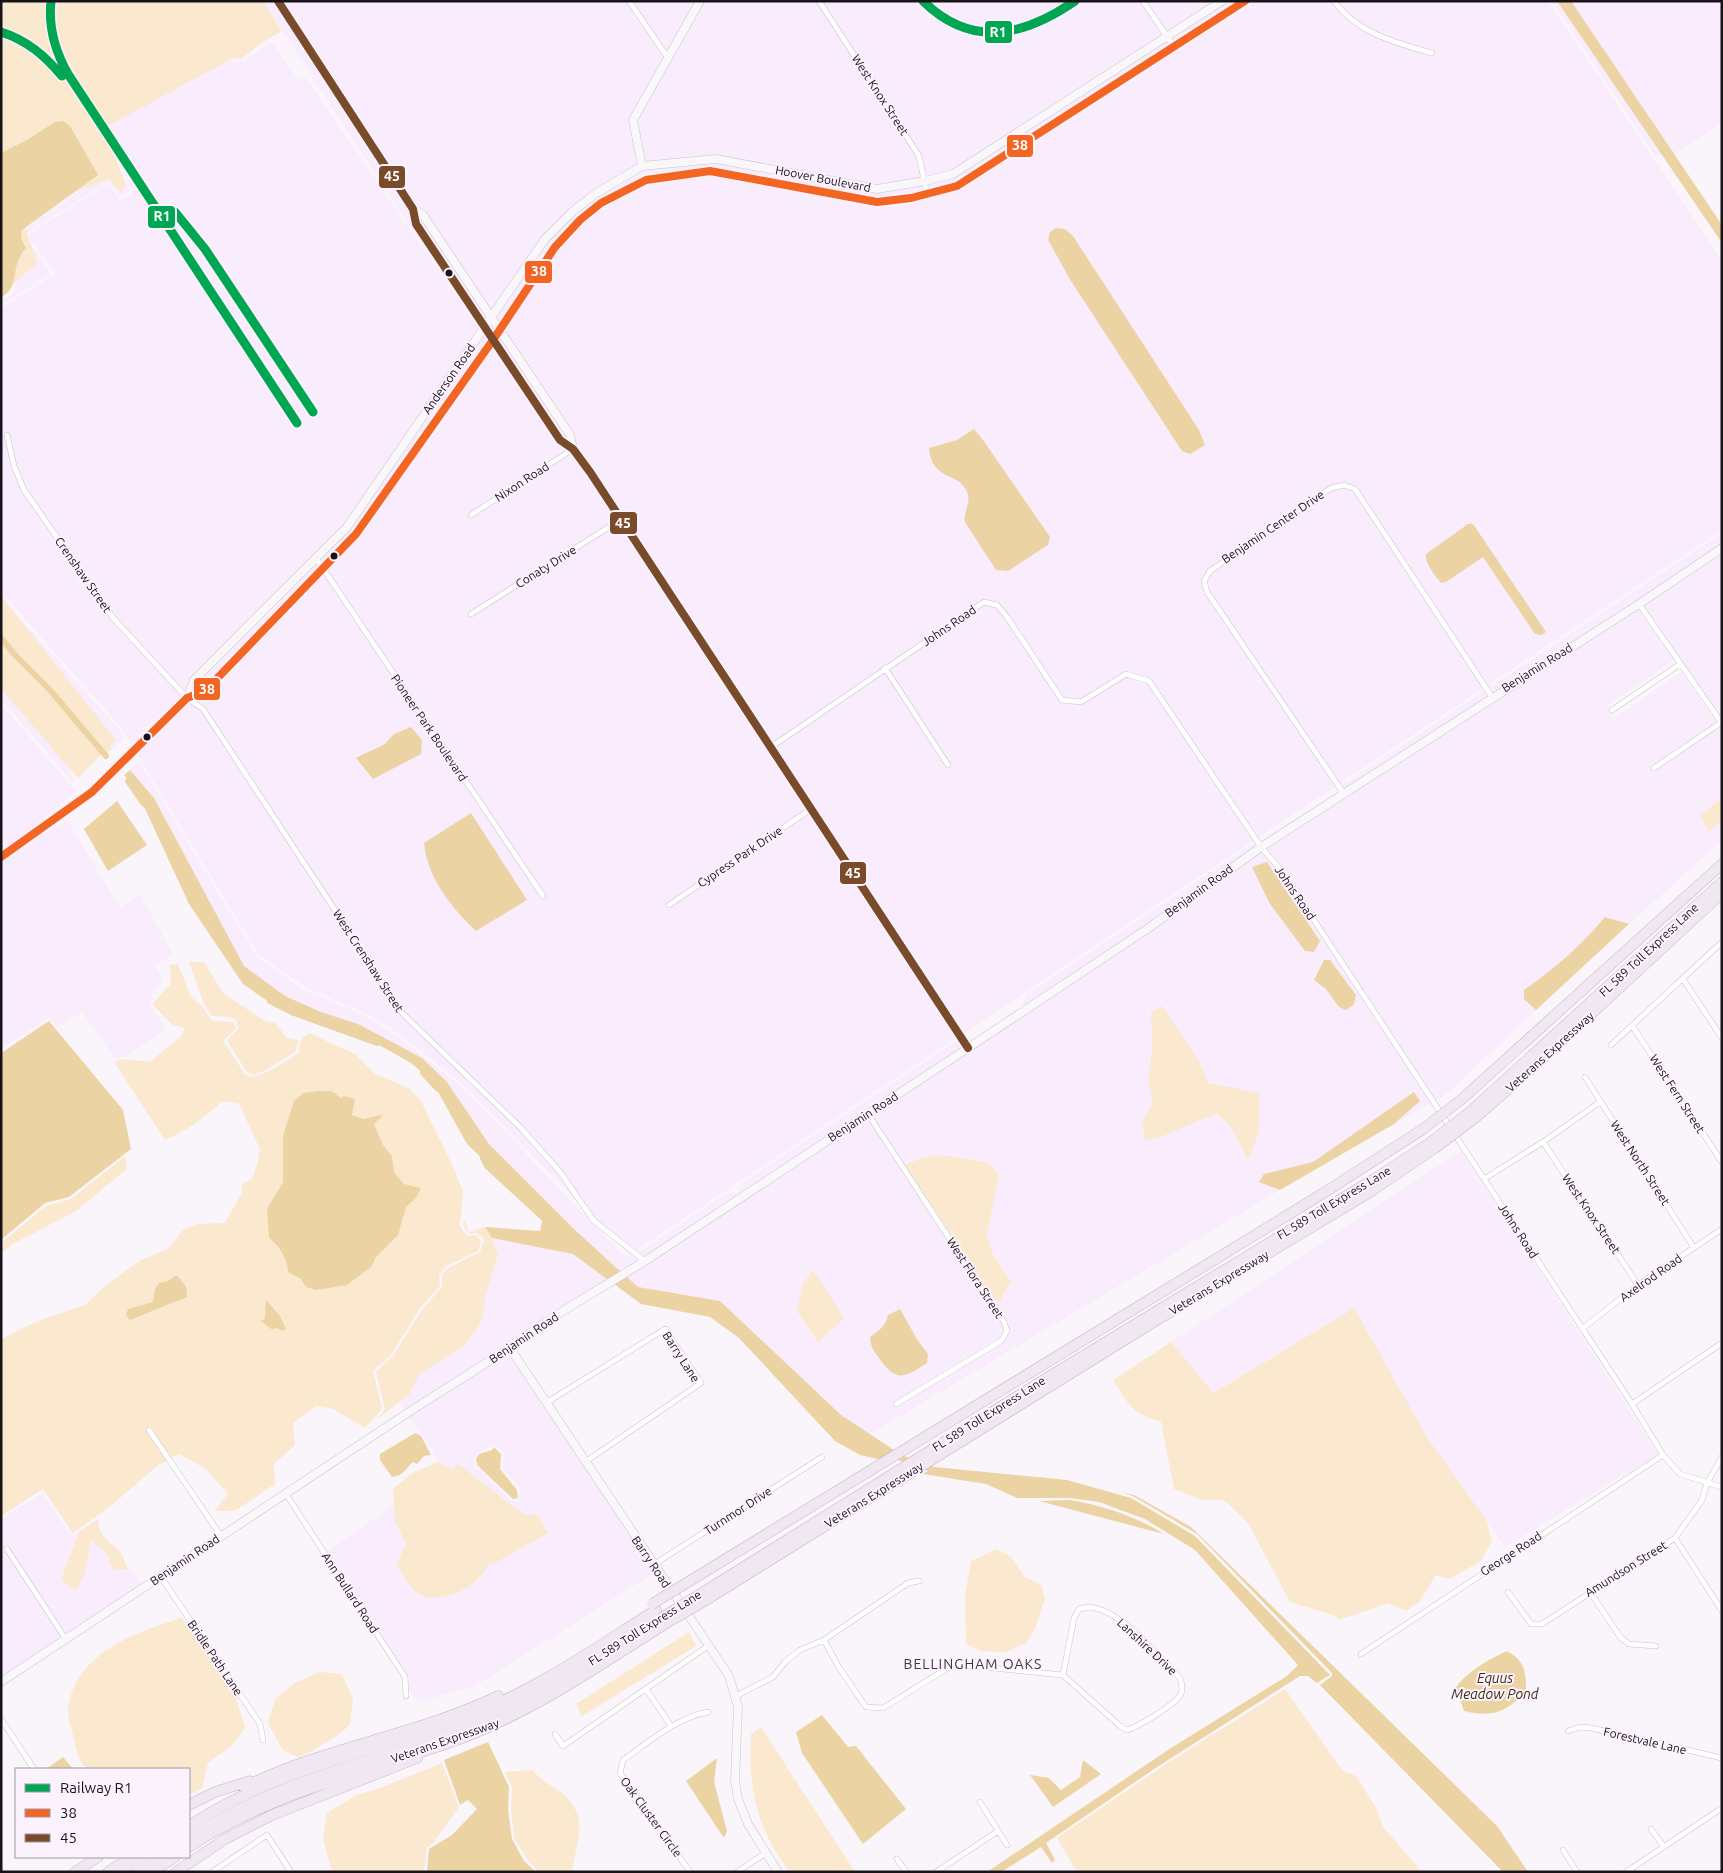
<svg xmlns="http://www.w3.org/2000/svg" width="1723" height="1873" font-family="Ubuntu,sans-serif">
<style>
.built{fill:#f9ecfc;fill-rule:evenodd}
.green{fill:#fae9ce}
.water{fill:#ecd3a4}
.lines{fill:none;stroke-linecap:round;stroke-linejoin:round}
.canal{stroke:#ecd3a4;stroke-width:6}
.street-casing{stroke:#c8c4ca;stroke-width:6}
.secondary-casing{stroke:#c8c4ca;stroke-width:9}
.highway-casing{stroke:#c1b6c3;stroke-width:11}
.street{stroke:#fefefe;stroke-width:5}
.secondary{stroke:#faf7fb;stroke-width:8}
.highway{stroke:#f1e7f2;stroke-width:10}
.highway-bridge-casing{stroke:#c1b6c3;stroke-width:11;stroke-linecap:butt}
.highway-bridge{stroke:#f1e7f2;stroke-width:10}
.bus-1-casing{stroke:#fcf2fe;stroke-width:11}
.bus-2-casing{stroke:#fcf2fe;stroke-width:11}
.bus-1{stroke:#f26522;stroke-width:8}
.bus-2{stroke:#7a4b2a;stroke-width:8}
.rail-1-casing{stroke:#fcf2fe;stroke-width:12}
.rail-1{stroke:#00a651;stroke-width:9}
.bus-dot{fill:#181219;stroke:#fcf2fe;stroke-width:2}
.labels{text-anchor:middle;stroke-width:4;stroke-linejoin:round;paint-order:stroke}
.street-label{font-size:12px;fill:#181219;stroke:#fcf2fe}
.neighbourhood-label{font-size:14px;letter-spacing:1px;fill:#423544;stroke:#fcf2fe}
.water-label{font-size:14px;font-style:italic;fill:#3d2f10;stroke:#fcf2fe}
.line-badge{stroke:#fcf2fe;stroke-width:2}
.badge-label{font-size:14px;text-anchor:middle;font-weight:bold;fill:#fff}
</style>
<rect width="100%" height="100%" fill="#faf5fb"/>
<path class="built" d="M263,1H1548L1722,261V530L629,1255L466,1087L398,1033L366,1014L305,987L258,954L120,726L1,592V308L55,274L28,235L108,183L120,200L133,192L104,128L205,59L242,62L272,42L296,77L303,80L306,78L452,291Z
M1552,1H1557L1661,154L1656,157Z
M1571,1H1722V123L1674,154Z
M101,130L130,191L121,197L108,181L26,234L25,237L51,274L1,305V302L14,292L24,233L29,226L99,177Z
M1722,533V544L1637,601L1493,693L1490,687Z
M1722,551V718L1643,605Z
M1,597L118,728L124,738L112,749L49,677Z
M1637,608L1674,660L1606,706L1614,718L1681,672L1716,722L1650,767L1653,772L1722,725V798L1701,815L1708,832L1722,821V840L1629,924L1605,917L1586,941L1568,958L1525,990L1524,999L1536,1010L1445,1095L1436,1100L1281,865L1266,847Z
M1,672L62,748L75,785L1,699Z
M1484,691L1488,696L1345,789L1342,785Z
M1,704L76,791L1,855Z
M139,762L257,957L303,989L365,1016L396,1035L464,1089L592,1223L626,1257L632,1255L639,1261L621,1272L575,1230L489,1144L447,1082L358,1024L321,1012L285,996L244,966L154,798L130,770Z
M68,821L120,908L140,894L173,954L155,966L164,981L151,994L153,999L149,1004L160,1019L165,1030L126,1056L115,1059L82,1012L58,1027L48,1018L1,1049V862L43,833Z
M1254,843L1256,846L1148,924L1021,1009L1027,994Z
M1260,851L1276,869L1430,1103L1394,1124L1420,1101L1414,1092L1313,1162L1264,1174L1260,1182L1280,1190L870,1434L841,1415L720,1301L638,1287L626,1276L867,1119L1002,1325L1003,1331L999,1338L892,1403L895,1408L1003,1343L1010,1332L1009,1323L991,1295L999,1301L1011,1282L993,1254L987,1236L993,1208L987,1162L941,1155L921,1158L905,1165L872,1115ZM1262,884L1320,941L1314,951H1305L1270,904ZM1330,960L1337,970L1339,1007L1326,989ZM1151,1012L1198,1059L1208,1083L1229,1086L1248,1160L1231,1127L1217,1112L1190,1124L1142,1122L1153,1101L1148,1079L1152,1050ZM900,1309L918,1341L928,1354L913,1372L900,1377L893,1375L876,1355L870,1337Z
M959,1039L964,1047L645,1257L639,1252L727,1193H738L742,1183Z
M1461,1151L1658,1454L1505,1547L1427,1437L1354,1308L1212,1393L1171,1342Z
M491,1236L573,1254L608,1280L405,1411L400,1403L409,1395L419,1375L464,1346L483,1316L485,1297L498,1255Z
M509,1353L654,1573L475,1686L417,1702L409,1689L408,1675L327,1551L394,1505L395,1522L406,1543L397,1564L408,1583L445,1597L465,1589L483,1576L489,1564L497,1562L548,1533L538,1515H525L459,1465L454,1470L438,1462L434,1456V1451L408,1416ZM494,1445L504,1452L503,1468L520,1489L519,1501H511L475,1467L474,1459L477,1453Z
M42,1493L71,1535L74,1536L79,1532L61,1580L76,1591L85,1572L91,1540L106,1553L113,1570L128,1569L144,1585L67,1634L8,1545L3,1549L61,1638L1,1678V1519Z"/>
<path class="green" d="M1,1H263L282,31L263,42L241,59L233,58L104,128L126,186L120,192L109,179L20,212L37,263L1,295Z
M1,596L116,740L110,746L112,749L105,754L103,753L78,778L1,689Z
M1722,798V821L1708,832L1701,815Z
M189,962H204L223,993L265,1021L275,1023L287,1038L298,1040L296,1051L266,1070L253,1075L247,1072L227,1041L238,1029L236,1020L229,1017L212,1016L204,1004Z
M178,964L191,997L202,1006L210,1018L213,1021L234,1022L236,1028L223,1041L245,1074L250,1077C262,1077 291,1060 299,1052C298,1042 302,1039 309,1033L355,1054L375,1074L410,1089L421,1101L454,1169L463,1192L460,1226L467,1236L475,1235L481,1241L478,1251L446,1266L439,1275L440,1286L420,1308L391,1355L373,1371L382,1409L365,1428L333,1409L316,1406L293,1423L295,1445L274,1464L275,1484L235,1511H214L228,1494L206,1469L179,1454L158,1465L113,1504L73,1533L43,1489L1,1516V1339L38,1321L85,1305L106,1285L141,1260L169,1248L183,1230L197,1224L225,1223L242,1193V1184L252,1179L258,1162L260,1149L239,1104L222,1101C206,1117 186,1131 165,1140L116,1065V1061L124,1059L150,1062L181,1036L185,1028L173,1025L152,1004L171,984L170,965Z
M1162,1006L1198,1059L1208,1083L1259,1093V1132L1248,1160L1231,1127L1217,1113L1163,1136L1145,1140L1142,1122L1153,1101L1148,1079L1152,1050L1151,1012Z
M941,1155L987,1162L999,1174L987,1236L993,1254L1011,1282L999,1302L991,1295L905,1165L921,1158Z
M125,1156L127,1169L76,1211L11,1245L1,1254V1243L46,1206L71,1199Z
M464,1219L469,1232L485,1227L491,1236L498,1255L485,1297L483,1316L477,1329L464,1346L419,1375L409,1395L377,1419L385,1409L376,1372L393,1356L422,1310L442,1287V1275L448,1268L480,1252L484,1239L477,1233L469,1234L463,1225Z
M813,1270L844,1318L818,1342L797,1311L803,1283Z
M1354,1308L1427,1437L1486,1520L1492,1540L1481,1561L1449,1579L1436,1575L1419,1602L1406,1611L1389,1603L1339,1620L1336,1616L1290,1602L1248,1523L1224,1500H1202L1174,1489L1161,1422C1130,1412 1130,1406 1113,1380L1171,1342L1213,1393Z
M438,1462L453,1470L458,1464L525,1515H538L548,1533L497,1562L489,1564C479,1585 449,1603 424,1596C411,1593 403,1575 397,1564L406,1543L395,1522L393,1489L412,1473Z
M98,1519C98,1535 108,1540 119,1551C123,1555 125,1563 128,1569L113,1570L106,1553L91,1540L85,1572L76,1591L61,1580L79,1532Z
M997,1549L1011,1557L1025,1577L1041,1585L1045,1598L1035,1629L1026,1643L1006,1652L980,1651L966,1644L965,1596L971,1561Z
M181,1618L190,1627L236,1698L245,1728L233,1745L208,1763L202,1788L189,1795V1769H88C78,1763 76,1746 73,1735C71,1728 68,1719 68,1712C72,1655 133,1633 181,1618Z
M689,1632L696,1646L582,1716L576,1704Z
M320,1672L342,1674L353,1699L350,1725L334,1738L299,1758L283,1750L268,1723L275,1699L295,1683Z
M1285,1689L1342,1770L1356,1776L1375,1806L1384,1828L1422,1872H1077L1057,1838L1163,1766Z
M761,1727L855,1872H790C756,1828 748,1788 751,1734Z
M442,1763L459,1807L433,1843L427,1847L424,1872H332L323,1838L327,1813L356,1795L377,1789Z
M533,1770C540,1780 551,1785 561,1792C590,1816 577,1839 572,1872H539L527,1859L514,1838L511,1809L512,1787L505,1772Z"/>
<path class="water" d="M1557,1H1571L1722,225V243Z
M63,121L70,126L98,175L22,230L21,238L26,248C9,266 21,288 1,297V153L27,140L55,122Z
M1056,228L1065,229L1073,236L1199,430L1205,445L1190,454L1182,451L1071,281L1048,240L1050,232Z
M974,429L983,440L1050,537L1048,545L1008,571L996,570L965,522C963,511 972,503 967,492C960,472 931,481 929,448L957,440Z
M1468,524H1473L1546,632L1541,635L1535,634L1483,557L1446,582L1441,583C1435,575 1425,564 1426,554Z
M411,727L422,740L421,754L373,779L356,758L385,744L394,734Z
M130,770L154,798L244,966L285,996L321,1012L358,1024L422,1058L447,1082L489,1144L575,1230L621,1272L608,1280L573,1254L492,1238L485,1227L540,1231L543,1217L467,1144L432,1081L411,1063L363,1036L266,1000L243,984L189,904L135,787L124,775Z
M117,801L147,845L108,871L84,829Z
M471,813L527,900L476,931C451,907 428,879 424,843Z
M1267,862L1320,941L1314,952L1305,951L1270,904L1252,867Z
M1605,917L1629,924L1536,1010L1524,999V990C1555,968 1581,946 1605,917Z
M1324,960H1330L1356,995L1354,1004L1346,1010L1339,1007L1326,989L1314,980Z
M49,1021L123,1110L131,1149L69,1197L45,1203L1,1240V1053Z
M319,1091H331L341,1098L344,1096L355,1099L352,1115L364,1119L384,1114L374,1124L383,1145L392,1156L394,1172L404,1184L421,1188L416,1198L406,1207L398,1235L376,1257L371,1267L347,1285L316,1290L306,1287L301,1279L288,1272C288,1260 279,1245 269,1238L267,1209L283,1182V1136L294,1101L303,1093Z
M1414,1092L1420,1101L1394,1124L1280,1190L1259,1182L1264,1174L1313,1162Z
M175,1276H178L186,1287L187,1297L130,1320L126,1315L128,1309L153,1302L155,1289L159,1283L168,1281Z
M626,1276L638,1287L720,1301L841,1415L894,1450L881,1460L860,1455L835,1441L739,1338L710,1317L641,1304L614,1284Z
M266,1300L280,1316L286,1329L283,1331L277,1328L271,1329L261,1321L265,1318Z
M900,1309L918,1341L928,1354L927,1363C904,1378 896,1383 879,1358C874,1352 870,1345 870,1337C878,1331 886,1326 888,1315Z
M415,1433L421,1436L431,1455L424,1456L417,1464L413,1462C406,1468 404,1476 392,1477L380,1460V1454Z
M494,1447L501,1454L500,1469L517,1490L518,1498L513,1499L477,1465L476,1459L479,1454L492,1450Z
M934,1467L1067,1480L1131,1498L1195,1536L1330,1675L1317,1683L1308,1676H1300L1154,1769L1046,1843L1055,1860L1052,1863L1041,1847L1001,1872H987L1171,1748L1287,1676L1298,1665L1195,1550L1145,1519L1099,1502L1070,1498H1017L986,1484L923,1474Z
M1119,1492L1134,1495L1191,1527L1497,1826L1528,1872H1503L1320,1685L1332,1676V1673L1197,1534L1133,1496Z
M1070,1500C1104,1506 1135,1516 1164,1534L1039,1501Z
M1507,1651C1525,1661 1526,1672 1526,1691C1507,1712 1492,1718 1464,1711L1456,1687C1468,1671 1489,1659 1507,1651Z
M822,1715L848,1747L856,1746L906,1809L863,1844L802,1753L796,1732Z
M488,1742L509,1787L508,1809L512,1839L524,1861L536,1872H427L429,1849L452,1835L477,1809L468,1800L460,1805L444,1760Z
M63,1757L73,1769H46Z
M717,1758L714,1782L727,1831L724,1838L686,1781Z
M1083,1760L1101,1774L1053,1807L1030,1775L1049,1778L1061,1790L1080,1777Z"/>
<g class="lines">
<path class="canal" d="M1,638L15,655L49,689L106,756
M128,781L144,804
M270,1001L294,1013L377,1043
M423,1073L438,1089
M483,1158L487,1166L549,1223
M893,1455L937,1471"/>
<defs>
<path id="street" d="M629,1L668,58
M819,1L919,156L927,194
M1143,1L1174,47
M1334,1C1357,33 1396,43 1432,53
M7,435L14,466L24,490L114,619L187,698L203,709L403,1014L521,1128L560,1172L594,1221L645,1261
M471,515L573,449
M316,558L543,896
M1639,604L1721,722
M471,614L620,520
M885,668L948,765
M1612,710L1680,664
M771,747L984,602L997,605L1007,617L1062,700L1081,702L1126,674L1149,681L1261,847L1281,870L1632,1404L1663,1455L1680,1474L1722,1487
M1654,768L1722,722
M1344,794L1207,592L1204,581L1210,571L1331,488L1344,485L1355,489L1492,697
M669,905L811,809
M1683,979L1722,1038
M1633,1027L1722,1162
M1611,1045L1722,942
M1585,1077L1694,1248
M868,1114L1004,1322L1007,1331L1001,1341L896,1404
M1543,1142L1638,1285
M1484,1179L1543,1142L1600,1102
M1582,1329L1638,1285L1722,1229
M546,1403L665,1329L701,1383L585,1462
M1632,1404L1722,1343
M149,1430L221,1536
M286,1494L405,1677L406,1696
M1675,1538L1722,1611
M7,1549L65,1638
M653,1565L822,1457
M161,1577L260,1724L263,1740
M1508,1592L1531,1624H1542L1675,1538L1702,1500L1707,1483L1722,1457
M1590,1592L1621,1638L1629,1644L1656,1646
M1089,1607C1122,1610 1157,1655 1180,1678C1182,1684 1183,1688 1181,1694C1176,1704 1138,1727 1127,1730L1120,1726L1063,1675L1074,1618L1079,1609Z
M824,1640L838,1666L866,1707L883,1708L954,1664L1063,1675
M1361,1654L1663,1455
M646,1689L671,1726
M736,1696L773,1677L786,1661L800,1650L824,1640L908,1583L919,1581
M1,1719L34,1769
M1568,1731L1580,1727L1591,1728L1722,1758
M555,1734L563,1746L708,1646
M980,1802L1007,1845
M1651,1829L1664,1847
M1563,1850L1577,1872
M897,1859L906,1872
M212,1872L267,1835L291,1872
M690,1872L620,1773L623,1760C649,1742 676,1718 708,1712
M737,1872L766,1853
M936,1872L998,1831
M1626,1872L1722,1808"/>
<path id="secondary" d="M278,1L413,209L416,224L560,440L573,449L590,472L968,1048
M642,166L633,120L700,1
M413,209L423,215L570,435L573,449
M187,698L194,680L347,527L545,239L572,212L595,194L642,166L716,159L877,189L925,181L953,174L1222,1
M1,857L92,792L187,698L205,691L356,534L493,340L555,247L580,220L601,203L646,180L710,171L877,202L911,198L957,186L1245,1
M510,1348L729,1676L738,1707L735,1781L738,1799L748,1824L778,1872
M1,1682L412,1410L510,1348L545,1322L645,1261L962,1052L1150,927L1261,847L1639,604L1722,548"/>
<path id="highway" d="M1462,1099L1722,864
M1471,1111L1722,882
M1475,1118L1535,1066L1722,893
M693,1579L1322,1194L1423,1129
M702,1593L1037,1384L1379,1176L1431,1142
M706,1600L1152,1323L1370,1192L1435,1148
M244,1787C325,1747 417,1735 498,1696
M189,1805L215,1792L250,1781
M189,1826C273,1770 374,1752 467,1716C535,1691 595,1648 656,1610
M189,1838C276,1779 380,1761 477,1723C542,1697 601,1654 661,1618
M189,1847C275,1790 370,1772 465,1737C537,1709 600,1665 665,1624
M75,1872L98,1857
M108,1872L131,1857
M121,1872L143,1857
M138,1872L160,1857
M152,1872L175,1857
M176,1872L225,1839L270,1816L417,1758"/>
</defs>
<use href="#street" class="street-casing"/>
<use href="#secondary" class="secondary-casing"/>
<use href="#highway" class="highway-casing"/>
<use href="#street" class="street"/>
<use href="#secondary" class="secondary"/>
<use href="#highway" class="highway"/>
<defs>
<path id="highway-bridge" d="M1423,1129L1462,1099
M1431,1142L1471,1111
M1435,1148L1475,1118
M652,1604L693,1579
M661,1618L702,1593
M665,1624L706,1600"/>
</defs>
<use href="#highway-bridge" class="highway-bridge-casing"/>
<use href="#highway-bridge" class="highway-bridge"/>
<defs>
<path id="bus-1" d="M1,857L92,792L187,698L205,691L356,534L493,340L555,247L580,220L601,203L646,180L710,171L877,202L911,198L957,186L1245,1"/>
<path id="bus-2" d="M278,1L413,209L416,224L560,440L573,449L590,472L968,1048"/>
</defs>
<use href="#bus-1" class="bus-1-casing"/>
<use href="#bus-2" class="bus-2-casing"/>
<use href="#bus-1" class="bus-1"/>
<use href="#bus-2" class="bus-2"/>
<defs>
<path id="rail-1" d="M51,1C48,28 55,51 68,74L297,423
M923,1C972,49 1024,36 1075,1
M1,32C27,40 45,56 62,76
M175,212L205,249L313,412"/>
</defs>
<use href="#rail-1" class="rail-1-casing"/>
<use href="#rail-1" class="rail-1"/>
</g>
<g class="bus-dot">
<circle cx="449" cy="273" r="4.5"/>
<circle cx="334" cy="556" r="4.5"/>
<circle cx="147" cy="737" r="4.5"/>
</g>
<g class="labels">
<g class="street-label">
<text transform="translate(880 95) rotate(57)" y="4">West Knox Street</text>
<text transform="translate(823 179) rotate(11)" y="4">Hoover Boulevard</text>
<text transform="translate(449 379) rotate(-55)" y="4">Anderson Road</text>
<text transform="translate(522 482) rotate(-33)" y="4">Nixon Road</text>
<text transform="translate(1273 527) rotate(-34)" y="4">Benjamin Center Drive</text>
<text transform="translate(546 567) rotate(-32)" y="4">Conaty Drive</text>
<text transform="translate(83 575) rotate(55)" y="4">Crenshaw Street</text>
<text transform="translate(949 626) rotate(-34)" y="4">Johns Road</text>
<text transform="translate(1537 668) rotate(-32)" y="4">Benjamin Road</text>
<text transform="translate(429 728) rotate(56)" y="4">Pioneer Park Boulevard</text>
<text transform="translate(740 857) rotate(-34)" y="4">Cypress Park Drive</text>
<text transform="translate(1199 891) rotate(-36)" y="4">Benjamin Road</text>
<text transform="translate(1295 893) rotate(56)" y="4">Johns Road</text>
<text transform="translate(1649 950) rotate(-43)" y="4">FL 589 Toll Express Lane</text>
<text transform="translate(368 961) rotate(57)" y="4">West Crenshaw Street</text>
<text transform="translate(1550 1052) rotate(-42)" y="4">Veterans Expressway</text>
<text transform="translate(1677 1094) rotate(57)" y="4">West Fern Street</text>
<text transform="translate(863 1117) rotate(-33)" y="4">Benjamin Road</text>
<text transform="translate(1640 1163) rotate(57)" y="4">West North Street</text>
<text transform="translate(1334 1203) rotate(-31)" y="4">FL 589 Toll Express Lane</text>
<text transform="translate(1591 1214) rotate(56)" y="4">West Knox Street</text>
<text transform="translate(1518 1231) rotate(57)" y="4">Johns Road</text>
<text transform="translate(975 1278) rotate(57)" y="4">West Flora Street</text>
<text transform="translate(1651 1278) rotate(-35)" y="4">Axelrod Road</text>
<text transform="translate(1219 1283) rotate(-31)" y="4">Veterans Expressway</text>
<text transform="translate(524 1338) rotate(-34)" y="4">Benjamin Road</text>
<text transform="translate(681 1357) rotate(57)" y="4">Barry Lane</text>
<text transform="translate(989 1414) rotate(-32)" y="4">FL 589 Toll Express Lane</text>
<text transform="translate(874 1495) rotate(-32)" y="4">Veterans Expressway</text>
<text transform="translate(738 1511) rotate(-33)" y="4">Turnmor Drive</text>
<text transform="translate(1511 1554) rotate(-33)" y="4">George Road</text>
<text transform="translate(185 1560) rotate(-34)" y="4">Benjamin Road</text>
<text transform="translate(651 1562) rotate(56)" y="4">Barry Road</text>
<text transform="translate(1626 1569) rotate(-32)" y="4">Amundson Street</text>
<text transform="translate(350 1593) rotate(57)" y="4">Ann Bullard Road</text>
<text transform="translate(645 1628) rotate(-32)" y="4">FL 589 Toll Express Lane</text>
<text transform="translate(1147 1647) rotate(43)" y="4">Lanshire Drive</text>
<text transform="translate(215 1658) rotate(56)" y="4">Bridle Path Lane</text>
<text transform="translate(445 1741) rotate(-19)" y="4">Veterans Expressway</text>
<text transform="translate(1645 1741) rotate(13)" y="4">Forestvale Lane</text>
<text transform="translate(651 1817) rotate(54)" y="4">Oak Cluster Circle</text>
</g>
<g class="neighbourhood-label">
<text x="973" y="1669">BELLINGHAM OAKS</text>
</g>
<g class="water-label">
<text x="1495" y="1683">Equus<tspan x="1495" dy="16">Meadow Pond</tspan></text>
</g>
</g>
<g class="line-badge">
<rect x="984" y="20" width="29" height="24" rx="5" fill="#00a651"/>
<rect x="1006" y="134" width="28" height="24" rx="5" fill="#f26522"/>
<rect x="378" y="165" width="28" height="24" rx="5" fill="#7a4b2a"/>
<rect x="147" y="205" width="29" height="24" rx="5" fill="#00a651"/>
<rect x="524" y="260" width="29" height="24" rx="5" fill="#f26522"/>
<rect x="609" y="511" width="29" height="24" rx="5" fill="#7a4b2a"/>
<rect x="193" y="677" width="28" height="24" rx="5" fill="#f26522"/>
<rect x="839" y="861" width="28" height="24" rx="5" fill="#7a4b2a"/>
</g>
<g class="badge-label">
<text x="998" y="37">R1</text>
<text x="1020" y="150">38</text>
<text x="392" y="181">45</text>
<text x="162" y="221">R1</text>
<text x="539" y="276">38</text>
<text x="623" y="528">45</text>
<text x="207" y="694">38</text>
<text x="853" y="878">45</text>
</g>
<rect width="1723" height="1873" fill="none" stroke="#181219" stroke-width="5"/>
<rect x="15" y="1768" width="175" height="90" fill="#fcf2fe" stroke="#a198a2"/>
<rect x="25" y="1784" width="25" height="8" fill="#00a651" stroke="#a198a2"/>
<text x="60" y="1793" font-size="15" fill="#181219">Railway R1</text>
<rect x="25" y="1809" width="25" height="8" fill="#f26522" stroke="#a198a2"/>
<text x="60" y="1818" font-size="15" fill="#181219">38</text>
<rect x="25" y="1834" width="25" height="8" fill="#7a4b2a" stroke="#a198a2"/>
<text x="60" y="1843" font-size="15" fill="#181219">45</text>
</svg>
